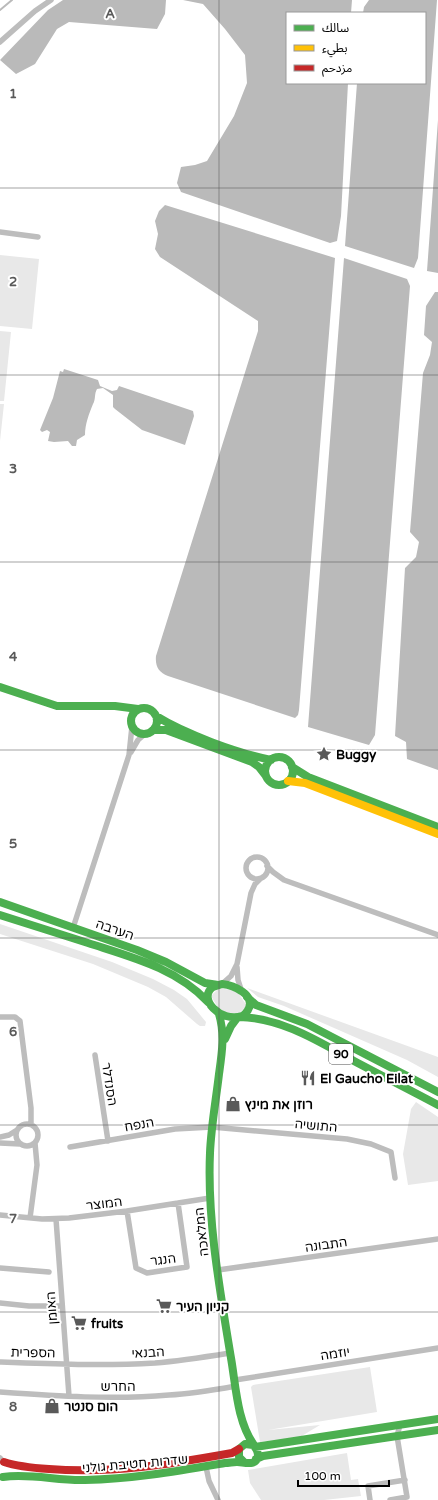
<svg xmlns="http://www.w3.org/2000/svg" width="438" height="1500" font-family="'Varela Round','Noto Sans Arabic','Noto Sans Hebrew',sans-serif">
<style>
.green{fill:#e8e8e8}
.water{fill:#bababa}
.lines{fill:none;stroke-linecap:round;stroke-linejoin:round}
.stream{stroke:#bababa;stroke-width:2}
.street{stroke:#bdbdbd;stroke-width:5.5}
.fast{stroke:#4caf50;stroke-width:8}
.slow{stroke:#ffc107;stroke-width:8}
.jam{stroke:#c62828;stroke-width:8}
.grid{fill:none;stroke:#595959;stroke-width:1;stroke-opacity:0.55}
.labels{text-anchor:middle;stroke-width:4;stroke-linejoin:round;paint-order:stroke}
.shield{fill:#fff;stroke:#4c4c4c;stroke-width:1}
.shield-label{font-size:12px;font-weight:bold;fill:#000}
.poi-label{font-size:13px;font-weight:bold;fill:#000;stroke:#fff;text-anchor:start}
.street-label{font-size:13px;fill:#000;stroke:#fff}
.grid-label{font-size:13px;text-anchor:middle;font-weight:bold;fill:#595959;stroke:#fff;stroke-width:4;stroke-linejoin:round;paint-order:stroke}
</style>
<rect width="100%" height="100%" fill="#fff"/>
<path class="green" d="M0,255L39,259L32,329L0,326Z
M0,331L11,332L4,401H0Z
M0,404H4L0,441Z
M0,924L112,962L153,979L174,990L187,999L206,1022L205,1026H200L197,1024L166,997L148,987L93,964L0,934Z
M219,988L237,991L247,1006L238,1014L220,1011L211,996Z
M247,988L438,1057V1077L407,1060L284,1006L258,997Z
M416,1102L438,1117V1181L408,1185L403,1154L411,1109Z
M370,1367L377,1412L268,1430L320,1425L300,1437L260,1442L251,1387L253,1385Z
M347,1453L351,1480L358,1479L361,1496L324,1500H261L250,1483L248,1470Z"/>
<path class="water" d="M63,0H166L165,14L157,29L69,22L57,29L35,64L16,74L0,60L48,10Z
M183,0H352L351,13H287V83H348L341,216L337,241L330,243L181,192L177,183L181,167L195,165L207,161L234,116L247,83L245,55L225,29L203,4Z
M369,0H437L418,258L414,268L345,246L357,83H425V13H363L364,7Z
M438,120V273L427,271Z
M165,205L335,258L299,710L298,715L295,718L168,676C159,672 155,667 156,656L258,331V321L160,257L155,249L158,234L155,221L159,211Z
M344,258L407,279L410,286L375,735L369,745L308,727Z
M435,292H438V770L407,759L406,742L395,736L405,568L416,557L419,542L410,532L423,373L430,355L432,342L424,335L426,306Z
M64,369L98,380L100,386L112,391L117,390L119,386L193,411L194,416L185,445L142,430L115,409L113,407V395L103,388L97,389C94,394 96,399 93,404C89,414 85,424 85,435L77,440L76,446H72L68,441L54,442L48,441L50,432L47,430L42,432L40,430L53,398L60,371L63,372Z"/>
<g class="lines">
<path class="stream" d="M0,10L12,0"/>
<path class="street" d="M0,42L35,11L51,0
M0,232L38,237
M131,752L138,740L145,734
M246 868a11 11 0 1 1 22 0a11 11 0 1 1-22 0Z
M267,866L273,872L284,880L438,935
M73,928L129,755L132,726
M237,967L238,980L241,989
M222,984L231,976L237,964L251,893L255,884L260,879
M0,1017H15L20,1021L31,1108V1124
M95,1055L108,1141
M16 1135a11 11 0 1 1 22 0a11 11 0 1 1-22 0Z
M0,1137L9,1135L17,1130
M0,1143L20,1144
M70,1147L175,1129L212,1127L347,1139L371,1144L391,1152L395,1178
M127,1211L136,1268L147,1273L187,1267L178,1203
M0,1215L42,1219L69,1218L127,1211L210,1198
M30,1218L37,1165L35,1143
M56,1219L69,1396
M0,1268L49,1272
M218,1270L438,1239
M0,1303L29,1306H62
M0,1362C52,1364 103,1366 155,1363C180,1361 205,1357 230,1353
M235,1380L438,1348
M0,1392C56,1396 113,1400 169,1395C192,1394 214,1390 236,1386
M0,1458L1,1459
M206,1467L209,1481L218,1500
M370,1500L368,1486L405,1480
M390,1500L407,1497L397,1436L400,1425"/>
<path class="fast" d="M0,687L57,706H115L138,709
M131 721a13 13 0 1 1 26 0a13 13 0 1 1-26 0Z
M156,716C185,734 237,753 271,760
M153,730H166L252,762L259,767L266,776
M265 771a14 14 0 1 1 28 0a14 14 0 1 1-28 0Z
M292,767L308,777L438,827
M0,902L137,950L166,962L205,983L218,985
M0,915C29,924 59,934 88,943C131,957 176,968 208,1002
M222,984C233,985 257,995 248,1010C246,1013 245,1015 242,1016C220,1023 197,998 213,987C216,986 219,985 222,984Z
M247,997L256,1005L307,1024L438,1092
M219,1014C225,1034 222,1053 219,1074C216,1100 211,1127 210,1153C207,1220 220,1291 231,1358C236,1387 237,1421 254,1445
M239,1017C282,1018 318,1041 354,1061C382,1076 410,1090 438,1105
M225,1039L231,1026L237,1018
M255,1447L438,1419
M256,1459L263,1456L438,1430
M3,1477C30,1473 58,1481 85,1480C133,1479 178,1471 225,1463C229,1463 233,1462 237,1462C244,1462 256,1467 258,1456C258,1451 256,1448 253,1445L245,1444L239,1449V1457L244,1462"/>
<path class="slow" d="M288,781L305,783L438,834"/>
<path class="jam" d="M4,1462C19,1467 34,1468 49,1469C112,1474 171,1464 232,1453L239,1449"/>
</g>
<path class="grid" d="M219,0V1500M0,188H438M0,375H438M0,562H438M0,750H438M0,938H438M0,1125H438M0,1312H438"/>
<defs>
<symbol id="sight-bare" viewBox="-9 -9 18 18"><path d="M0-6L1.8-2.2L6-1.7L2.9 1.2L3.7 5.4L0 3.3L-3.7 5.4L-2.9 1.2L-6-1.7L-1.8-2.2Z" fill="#595959" stroke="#fff" stroke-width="2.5" paint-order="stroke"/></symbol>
<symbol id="restaurant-bare" viewBox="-9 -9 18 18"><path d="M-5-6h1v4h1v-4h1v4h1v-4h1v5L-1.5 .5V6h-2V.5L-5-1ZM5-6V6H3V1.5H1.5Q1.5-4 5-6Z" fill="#595959" stroke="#fff" stroke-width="2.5" paint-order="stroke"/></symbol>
<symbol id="shop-bare" viewBox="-9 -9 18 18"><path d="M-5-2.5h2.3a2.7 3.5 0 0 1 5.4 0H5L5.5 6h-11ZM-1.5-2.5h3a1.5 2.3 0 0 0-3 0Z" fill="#595959" stroke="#fff" stroke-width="2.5" paint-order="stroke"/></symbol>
<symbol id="supermarket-bare" viewBox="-9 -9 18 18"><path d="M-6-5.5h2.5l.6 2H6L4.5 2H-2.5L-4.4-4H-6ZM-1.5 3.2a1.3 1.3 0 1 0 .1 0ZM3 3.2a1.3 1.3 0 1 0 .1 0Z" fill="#595959" stroke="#fff" stroke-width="2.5" paint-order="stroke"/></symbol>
</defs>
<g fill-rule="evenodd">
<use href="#sight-bare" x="313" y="743" width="22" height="22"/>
<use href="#restaurant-bare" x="297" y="1067" width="22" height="22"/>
<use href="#shop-bare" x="222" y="1093" width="22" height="22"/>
<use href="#supermarket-bare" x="153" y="1295" width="22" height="22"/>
<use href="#supermarket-bare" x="68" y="1312" width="22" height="22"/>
<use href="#shop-bare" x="41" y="1395" width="22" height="22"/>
</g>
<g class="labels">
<rect class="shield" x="329" y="1044" width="24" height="20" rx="3"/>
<g class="shield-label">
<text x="341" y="1058">90</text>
</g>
<g class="poi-label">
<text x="336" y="759">Buggy</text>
<text x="320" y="1083">El Gaucho Eilat</text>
<text x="245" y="1109">רוזן את מינץ</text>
<text x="176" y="1311">קניון העיר</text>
<text x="91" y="1328">fruits</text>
<text x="64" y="1411">הום סנטר</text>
</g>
<g class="street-label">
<text transform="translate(115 929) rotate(19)" y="5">הערבה</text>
<text transform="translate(110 1084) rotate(81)" y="5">הסנדלר</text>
<text transform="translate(139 1124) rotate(-10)" y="5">הנפח</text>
<text transform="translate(316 1125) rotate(5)" y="5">התושיה</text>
<text transform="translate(104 1203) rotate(-7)" y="5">המוצר</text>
<text transform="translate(201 1232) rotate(-96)" y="5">המלאכה</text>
<text transform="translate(326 1244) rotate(-8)" y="5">התבונה</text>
<text transform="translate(163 1259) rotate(-7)" y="5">הנגר</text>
<text transform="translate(51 1308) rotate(-94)" y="5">האומן</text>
<text transform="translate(33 1352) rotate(1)" y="5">הספרית</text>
<text transform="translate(148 1352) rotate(-3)" y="5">הבנאי</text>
<text transform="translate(335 1353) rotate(-9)" y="5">יוזמה</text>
<text x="118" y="1391">החרש</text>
<text transform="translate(135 1463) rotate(-5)" y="5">שדרות חטיבת גולני</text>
</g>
</g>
<g class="grid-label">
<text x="110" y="18">A</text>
<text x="13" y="98">1</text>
<text x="13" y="286">2</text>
<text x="13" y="473">3</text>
<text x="13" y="661">4</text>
<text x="13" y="848">5</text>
<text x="13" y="1036">6</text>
<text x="13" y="1223">7</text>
<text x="13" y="1411">8</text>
</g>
<rect x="286" y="12" width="140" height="72" fill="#ffffff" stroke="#999999"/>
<rect x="294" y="25" width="20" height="6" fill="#4caf50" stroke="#999999"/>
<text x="322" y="32" font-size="12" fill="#000000">سالك</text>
<rect x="294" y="45" width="20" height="6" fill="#ffc107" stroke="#999999"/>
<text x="322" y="52" font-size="12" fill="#000000">بطيء</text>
<rect x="294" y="65" width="20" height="6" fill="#c62828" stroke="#999999"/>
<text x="322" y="72" font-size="12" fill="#000000">مزدحم</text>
<path d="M298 1480v6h91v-6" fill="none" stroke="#000000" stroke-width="2"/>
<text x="304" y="1480" font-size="12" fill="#000000" stroke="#ffffff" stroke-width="3" paint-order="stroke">100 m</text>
</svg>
